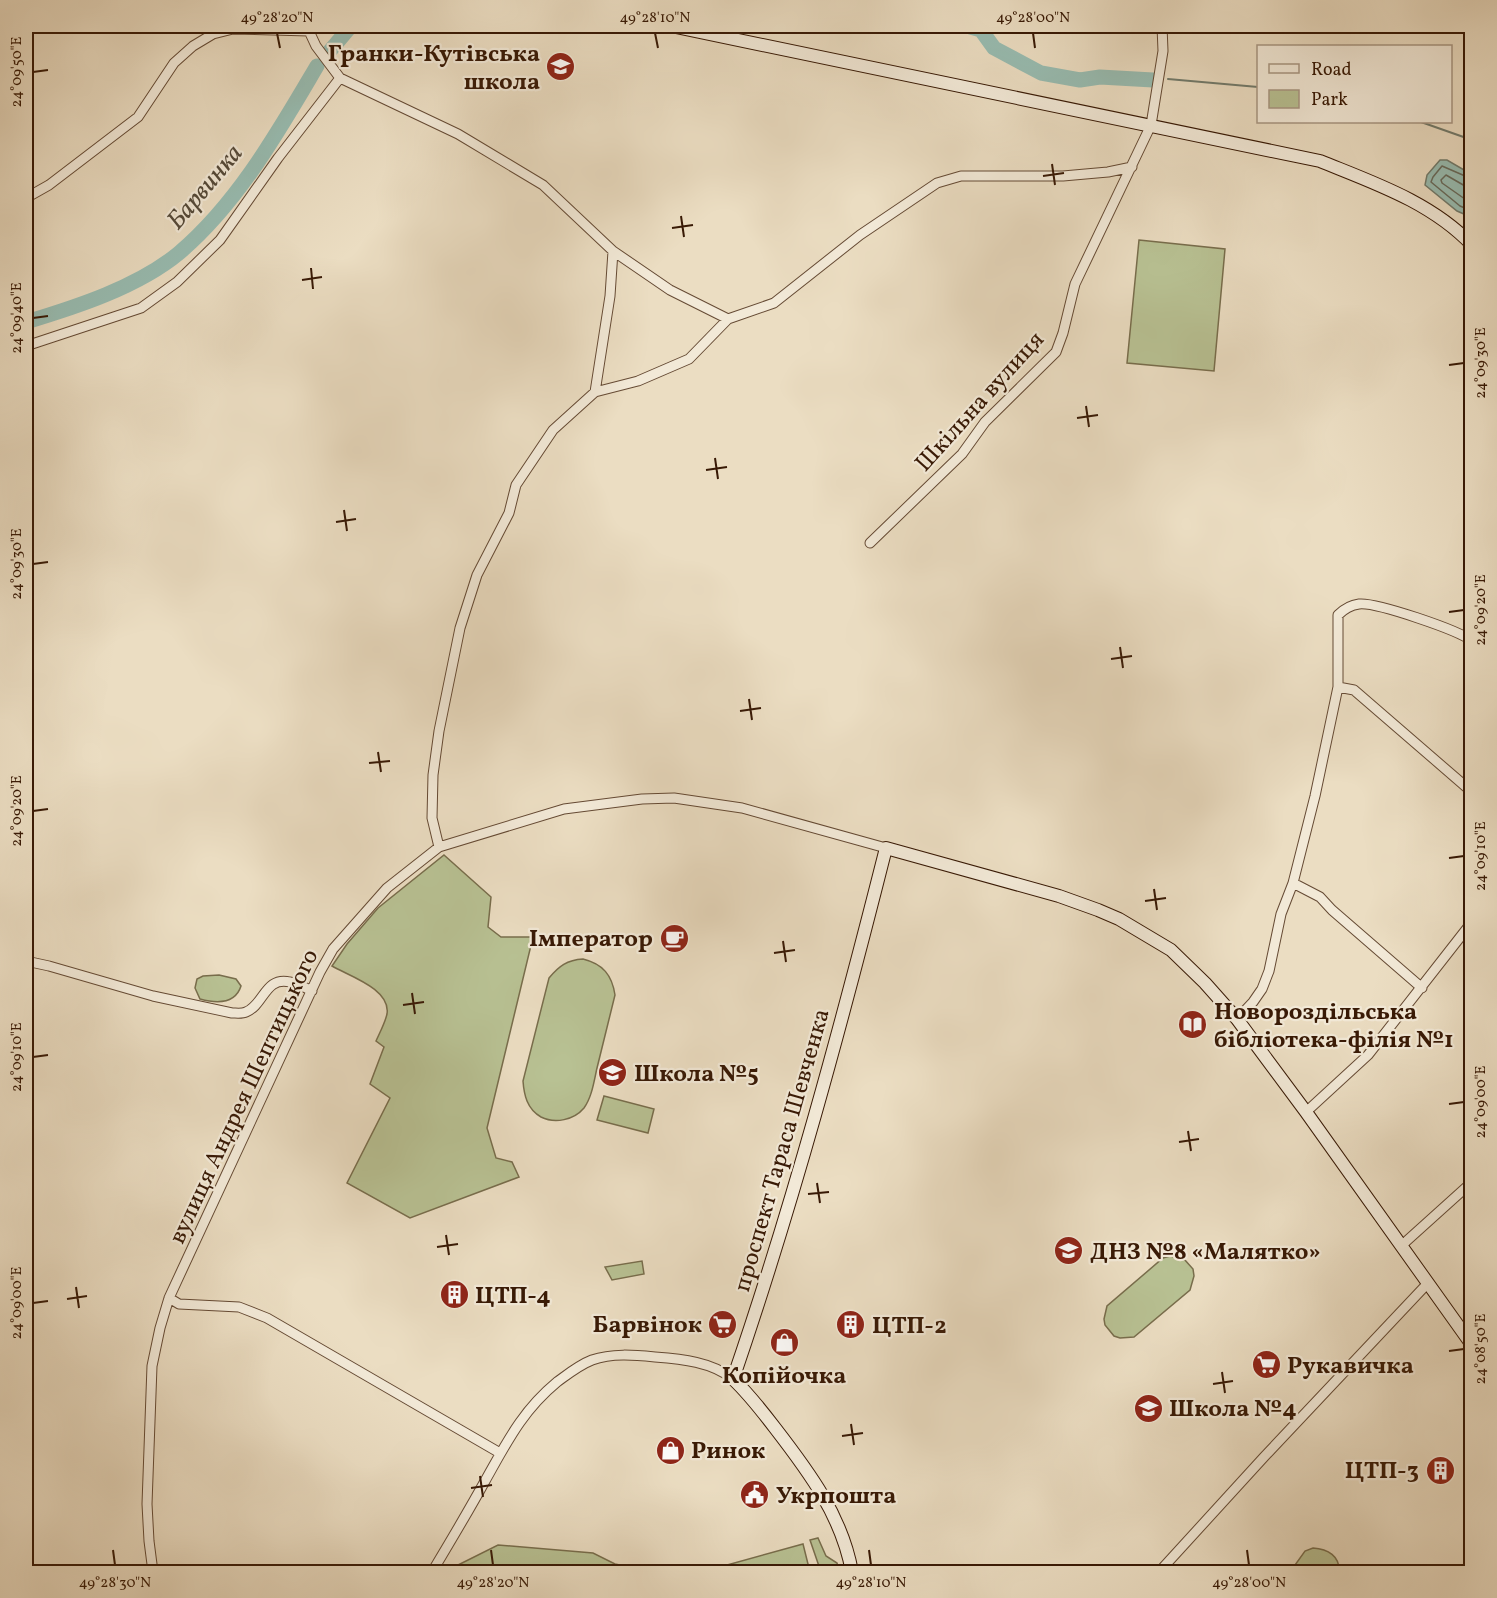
<svg xmlns="http://www.w3.org/2000/svg" width="1497" height="1598" font-family="Vollkorn,serif">
<style>
.green{fill:#b8c193;stroke:#786d4c;stroke-width:1.5}
.water{fill:#98bcb1;stroke:#727b6c;stroke-width:1.5}
.lines{fill:none;stroke-linecap:round;stroke-linejoin:round}
.shore{stroke:#686a5b;stroke-width:1.5}
.stream{stroke:#727b6c;stroke-width:2}
.river{stroke:#98bcb1;stroke-width:15}
.street-casing{stroke:#654a34;stroke-width:11}
.secondary-casing{stroke:#381905;stroke-width:14}
.street{stroke:#f2e9d7;stroke-width:9}
.secondary{stroke:#f2e9d7;stroke-width:12}
.ticks{fill:none;stroke:#381905;stroke-width:2}
.labels{text-anchor:middle;stroke-width:4.5;stroke-linejoin:round;paint-order:stroke}
.poi-label{font-size:24px;font-weight:bold;fill:#381905;stroke:#f2e9d7;text-anchor:start}
.street-label{font-size:24px;fill:#381905;stroke:#f2e9d7}
.water-label{font-size:26px;font-style:italic;fill:#554a39;stroke:#f2e9d7}
.neatline{fill:none;stroke:#381905;stroke-width:2}
.ticks-label{font-size:15px;text-anchor:middle;fill:#381905}
</style>
<rect width="100%" height="100%" fill="#ebddc2"/>
<filter id="stains"><feTurbulence type="fractalNoise" baseFrequency=".00333" numOctaves="4"/><feColorMatrix values="0 0 0 0 .2 0 0 0 0 .09 0 0 0 0 .02 0 0 0 .5 -.17"/></filter>
<radialGradient id="worn" r=".72"><stop offset=".6" stop-color="#630" stop-opacity="0"/><stop offset="1" stop-color="#630" stop-opacity=".3"/></radialGradient>
<path class="green" d="M1139,240L1225,249L1214,371L1127,363Z
M444,855L491,897L488,927L501,937H533L487,1128L496,1158L512,1162L519,1177L410,1218L347,1183L390,1098L370,1084L384,1047L376,1041C380,1032 385,1023 387,1014C391,989 349,976 332,966L347,944L378,908Z
M583,959C603,964 612,975 615,995C609,1019 603,1044 597,1068C594,1081 592,1097 584,1108C574,1120 555,1124 541,1117C527,1109 524,1095 523,1081L549,978C559,966 567,960 583,959Z
M219,975L236,979L241,986C235,1005 215,1003 200,999L195,988L197,979L203,976Z
M604,1096L654,1109L648,1133L597,1120Z
M1170,1256L1184,1259L1193,1269L1194,1276L1190,1290L1134,1337L1120,1338L1114,1336L1105,1325L1104,1319L1107,1306L1163,1258Z
M642,1261L644,1274L612,1280L605,1267Z
M818,1538L826,1556L837,1563L838,1567L821,1572L810,1540Z
M803,1544L810,1572H729L727,1565Z
M498,1545L593,1553L615,1564L653,1572H444Z
M1313,1548C1328,1549 1340,1556 1339,1572H1290L1305,1551Z"/>
<path class="water" d="M1440,160H1447L1471,174V217L1457,211L1425,185L1427,175Z"/>
<g class="lines">
<path class="shore" d="M1472,179L1442,166L1433,177L1431,182L1460,206L1472,211
M1472,187L1465,186L1446,175L1441,180L1442,183L1472,204"/>
<path class="stream" d="M1168,79L1258,87
M1421,122L1472,140"/>
<path class="river" d="M967,26L981,30L994,48L1041,73L1080,80L1100,77L1153,80
M329,52L351,26
M26,322C76,307 138,287 179,253C238,203 278,132 317,66"/>
<defs>
<path id="street" d="M309,31L316,46L340,78L458,134L543,185L613,251L670,290L728,319
M26,198L49,185L138,117L174,63L193,46L213,34L233,29L309,31
M26,346L141,308L177,282L220,240L278,158L340,78
M595,392L610,296L613,251
M870,543L962,454L985,422L1056,352L1063,333L1075,284L1151,125L1163,51L1162,26
M1338,687L1354,690L1472,792
M439,847L432,818L433,775L439,731L460,628L477,575L509,513L516,485L553,430L595,392L638,381L689,359L728,319L774,303L860,235L937,183L961,176H1063L1108,172L1132,167
M1293,883L1320,897L1332,910L1422,988
M26,961L49,966L153,996L232,1013C236,1013 242,1014 246,1012C264,1005 265,976 290,982C298,983 305,988 312,991
M1237,1019L1253,1002L1262,989L1269,971L1281,914L1293,883L1315,796L1338,687V615C1344,609 1351,605 1359,604C1376,602 1458,630 1472,641
M1306,1112L1368,1055L1472,922
M1401,1246L1472,1182
M169,1298L179,1304L239,1307L267,1318L500,1453
M153,1572L149,1541L147,1504L152,1366L160,1328L169,1298L320,972L333,949L387,888L439,847L564,809L642,799L674,798L742,808L886,848
M432,1572C450,1542 468,1512 485,1481C507,1442 522,1411 557,1382C568,1374 579,1365 592,1360C612,1353 634,1355 655,1357C682,1359 712,1362 733,1379
M1159,1572L1264,1457L1428,1283"/>
<path id="secondary" d="M671,26L1320,161C1374,183 1431,202 1472,245
M852,1572C842,1516 809,1472 775,1428C762,1411 749,1394 733,1379C793,1204 841,1026 886,848L1059,896L1098,910L1119,919L1171,950L1205,983L1237,1019L1306,1112L1472,1345"/>
</defs>
<use href="#street" class="street-casing"/>
<use href="#secondary" class="secondary-casing"/>
<use href="#street" class="street"/>
<use href="#secondary" class="secondary"/>
</g>
<path class="ticks" d="M277,33L280,48M655,33L658,48M1033,33L1035,48M33,72L48,70M1052,164L1055,185M1043,176L1064,173M681,216L684,237M672,228L693,225M311,268L313,289M302,280L322,277M33,318L48,316M1449,365L1464,363M1086,406L1089,427M1077,418L1098,415M715,458L718,479M706,470L727,467M344,510L347,531M336,522L356,519M33,564L48,562M1449,612L1464,610M1120,647L1123,668M1111,659L1132,656M749,699L752,720M740,711L761,708M378,752L381,772M369,763L390,761M33,811L48,809M1449,858L1464,856M1154,889L1157,910M1145,901L1166,898M783,941L786,962M774,953L795,950M412,993L415,1014M403,1005L424,1002M33,1057L48,1055M1449,1104L1464,1102M1188,1131L1191,1151M1179,1142L1199,1139M817,1183L820,1203M808,1194L829,1192M446,1235L449,1255M437,1247L458,1244M76,1287L79,1308M67,1299L87,1296M33,1303L48,1301M1449,1351L1464,1349M1222,1372L1225,1393M1213,1384L1233,1381M851,1424L854,1445M842,1436L863,1433M480,1476L483,1497M471,1488L492,1485M113,1550L115,1565M491,1550L493,1565M869,1550L871,1565M1247,1550L1249,1565"/>
<defs>
<symbol id="school-disc" viewBox="-11 -11 22 22"><circle r="9.5" fill="#8f2418" stroke="#f2e9d7"/><path d="M0-5L7-2L0 1L-7-2ZM-4 1L0 2.5L4 1V4Q0 6-4 4Z" fill="#fff"/></symbol>
<symbol id="cafe-disc" viewBox="-11 -11 22 22"><circle r="9.5" fill="#8f2418" stroke="#f2e9d7"/><path d="M-5.5-4.5H6V0H3Q3 3.5 0 3.5H-2.5Q-5.5 3.5-5.5 0ZM3-3.2v2h1.7v-2ZM-6 4.5H4V6H-6Z" fill="#fff"/></symbol>
<symbol id="library-disc" viewBox="-11 -11 22 22"><circle r="9.5" fill="#8f2418" stroke="#f2e9d7"/><path d="M-6-4Q-3-5.5-.7-3.5V5Q-3 3-6 4ZM6-4Q3-5.5 .7-3.5V5Q3 3 6 4Z" fill="#fff"/></symbol>
<symbol id="building-disc" viewBox="-11 -11 22 22"><circle r="9.5" fill="#8f2418" stroke="#f2e9d7"/><path d="M-4-6H4V6H1V3H-1V6H-4ZM-2.5-4.3h1.7v1.8h-1.7ZM.8-4.3h1.7v1.8H.8ZM-2.5-1h1.7V.8h-1.7ZM.8-1h1.7V.8H.8Z" fill="#fff"/></symbol>
<symbol id="supermarket-disc" viewBox="-11 -11 22 22"><circle r="9.5" fill="#8f2418" stroke="#f2e9d7"/><path d="M-6-5.5h2.5l.6 2H6L4.5 2H-2.5L-4.4-4H-6ZM-1.5 3.2a1.3 1.3 0 1 0 .1 0ZM3 3.2a1.3 1.3 0 1 0 .1 0Z" fill="#fff"/></symbol>
<symbol id="shop-disc" viewBox="-11 -11 22 22"><circle r="9.5" fill="#8f2418" stroke="#f2e9d7"/><path d="M-5-2.5h2.3a2.7 3.5 0 0 1 5.4 0H5L5.5 6h-11ZM-1.5-2.5h3a1.5 2.3 0 0 0-3 0Z" fill="#fff"/></symbol>
<symbol id="civic-disc" viewBox="-11 -11 22 22"><circle r="9.5" fill="#8f2418" stroke="#f2e9d7"/><path d="M-.6-6.5H3V-4.5H.6V-3L4-1V1h2V6H-6V1h2V-1L-.6-3ZM-1.2 2.5V6h2.4V2.5Z" fill="#fff"/></symbol>
</defs>
<g fill-rule="evenodd">
<use href="#school-disc" x="544" y="50" width="33" height="33"/>
<use href="#cafe-disc" x="658" y="922" width="33" height="33"/>
<use href="#library-disc" x="1176" y="1008" width="33" height="33"/>
<use href="#school-disc" x="596" y="1056" width="33" height="33"/>
<use href="#school-disc" x="1052" y="1234" width="33" height="33"/>
<use href="#building-disc" x="438" y="1278" width="33" height="33"/>
<use href="#supermarket-disc" x="706" y="1308" width="33" height="33"/>
<use href="#building-disc" x="834" y="1308" width="33" height="33"/>
<use href="#shop-disc" x="768" y="1326" width="33" height="33"/>
<use href="#supermarket-disc" x="1250" y="1348" width="33" height="33"/>
<use href="#school-disc" x="1132" y="1392" width="33" height="33"/>
<use href="#shop-disc" x="654" y="1434" width="33" height="33"/>
<use href="#building-disc" x="1424" y="1454" width="33" height="33"/>
<use href="#civic-disc" x="738" y="1478" width="33" height="33"/>
</g>
<g class="labels">
<g class="poi-label">
<text x="540" y="61" text-anchor="end">Гранки-Кутівська<tspan x="540" dy="28">школа</tspan></text>
<text x="653" y="946" text-anchor="end">Імператор</text>
<text x="1214" y="1019">Новороздільська<tspan x="1214" dy="28">бібліотека-філія №1</tspan></text>
<text x="634" y="1081">Школа №5</text>
<text x="1090" y="1259">ДНЗ №8 «Малятко»</text>
<text x="475" y="1303">ЦТП-4</text>
<text x="702" y="1332" text-anchor="end">Барвінок</text>
<text x="872" y="1333">ЦТП-2</text>
<text x="1287" y="1373">Рукавичка</text>
<text x="784" y="1383" text-anchor="middle">Копійочка</text>
<text x="1169" y="1416">Школа №4</text>
<text x="691" y="1458">Ринок</text>
<text x="1419" y="1478" text-anchor="end">ЦТП-3</text>
<text x="776" y="1503">Укрпошта</text>
</g>
<g class="street-label">
<text transform="translate(979 401) rotate(-48)" y="8">Шкільна вулиця</text>
<text transform="translate(243 1096) rotate(-65)" y="8">вулиця Андрея Шептицького</text>
<text transform="translate(781 1150) rotate(-74)" y="8">проспект Тараса Шевченка</text>
</g>
<g class="water-label">
<text transform="translate(204 186) rotate(-50)" y="9">Барвинка</text>
</g>
</g>
<rect width="1497" height="1598" fill="none" stroke="#ebddc2" stroke-width="66"/>
<rect x="1257" y="45" width="195" height="78" fill="#f2e9d7" stroke="#a89683" stroke-width="1.5"/>
<rect x="1269" y="64" width="30" height="9" fill="#f2e9d7" stroke="#a89683" stroke-width="1.5"/>
<text x="1311" y="75" font-size="18" fill="#381905">Road</text>
<rect x="1269" y="90" width="30" height="18" fill="#b8c193" stroke="#a89683" stroke-width="1.5"/>
<text x="1311" y="105" font-size="18" fill="#381905">Park</text>
<rect x="33" y="33" width="1431" height="1532" class="neatline"/>
<g class="ticks-label">
<text x="277" y="22">49°28'20"N</text>
<text x="655" y="22">49°28'10"N</text>
<text x="1033" y="22">49°28'00"N</text>
<text transform="translate(16 72) rotate(-90)" y="5">24°09'50"E</text>
<text transform="translate(16 318) rotate(-90)" y="5">24°09'40"E</text>
<text transform="translate(1480 363) rotate(-90)" y="5">24°09'30"E</text>
<text transform="translate(16 564) rotate(-90)" y="5">24°09'30"E</text>
<text transform="translate(1480 610) rotate(-90)" y="5">24°09'20"E</text>
<text transform="translate(16 811) rotate(-90)" y="5">24°09'20"E</text>
<text transform="translate(1480 856) rotate(-90)" y="5">24°09'10"E</text>
<text transform="translate(16 1057) rotate(-90)" y="5">24°09'10"E</text>
<text transform="translate(1480 1102) rotate(-90)" y="5">24°09'00"E</text>
<text transform="translate(16 1303) rotate(-90)" y="5">24°09'00"E</text>
<text transform="translate(1480 1349) rotate(-90)" y="5">24°08'50"E</text>
<text x="115" y="1587">49°28'30"N</text>
<text x="493" y="1587">49°28'20"N</text>
<text x="871" y="1587">49°28'10"N</text>
<text x="1249" y="1587">49°28'00"N</text>
</g>
<rect width="100%" height="100%" filter="url(#stains)"/>
<rect width="100%" height="100%" fill="url(#worn)"/>
</svg>
